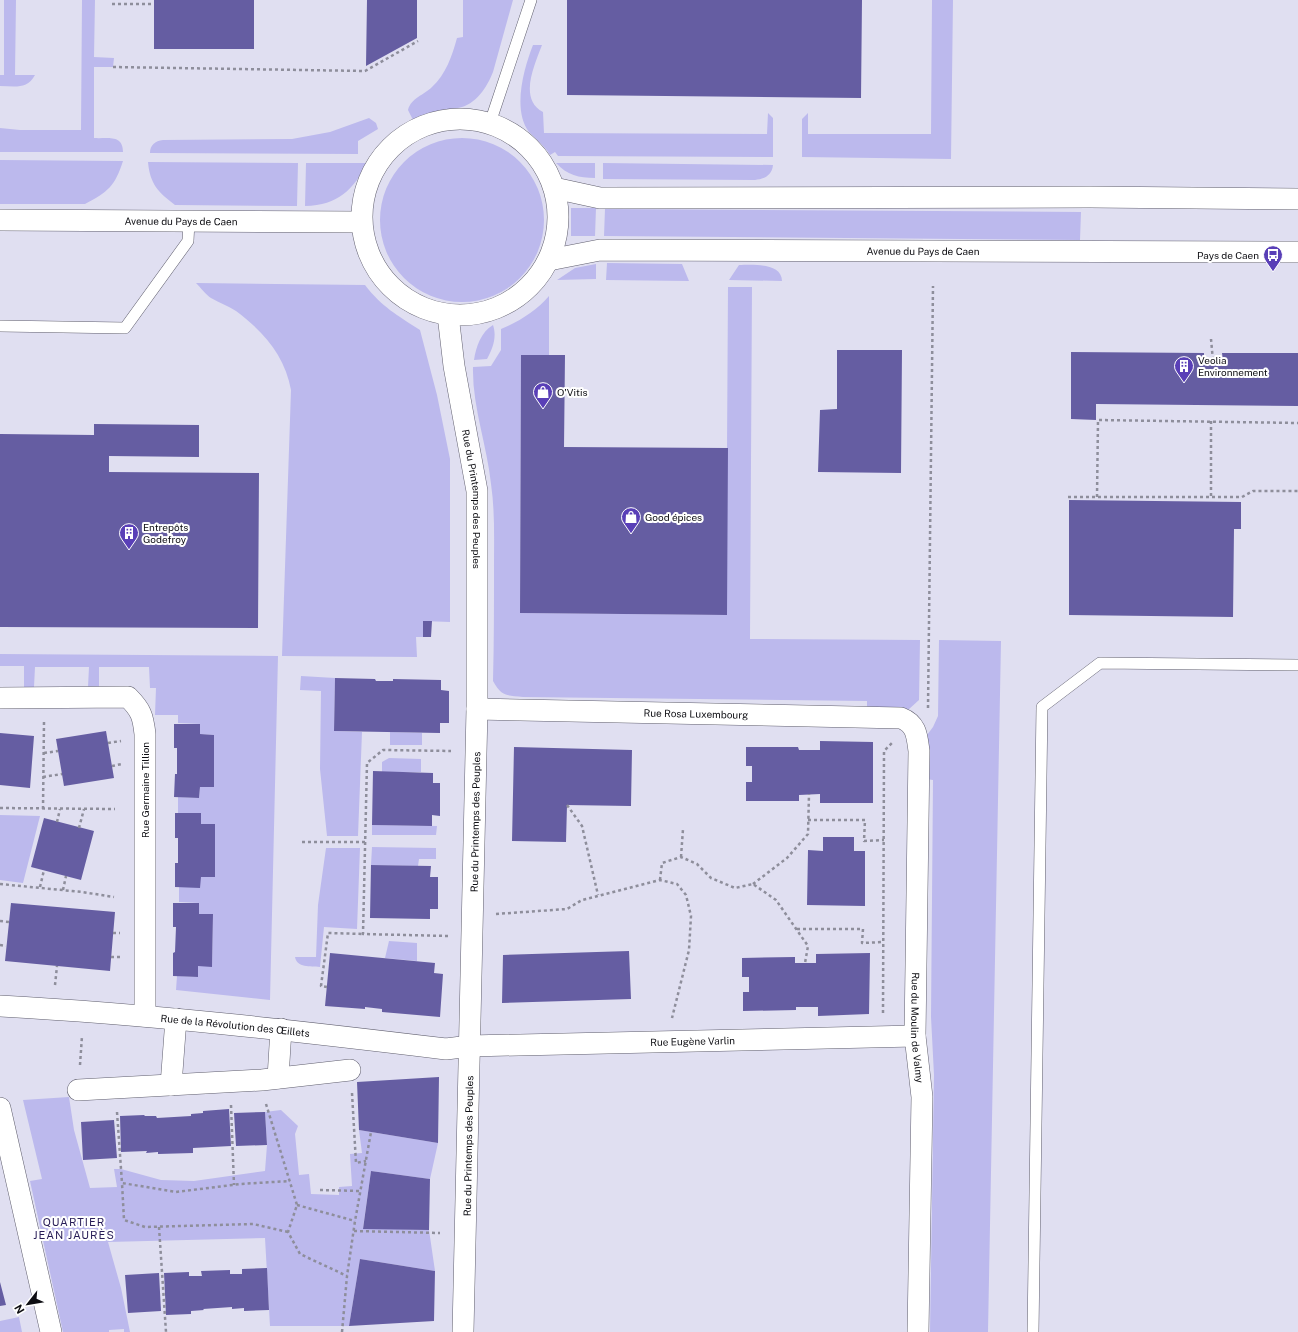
<svg xmlns="http://www.w3.org/2000/svg" width="1298" height="1332" font-family="'Public Sans',sans-serif">
<style>
.green{fill:#bcb9ed}
.building{fill:#655da2}
.lines{fill:none;stroke-linecap:round;stroke-linejoin:round}
.lane-casing{stroke:#605f6e;stroke-width:12}
.street-casing{stroke:#605f6e;stroke-width:22}
.path{stroke:#8e8e9b;stroke-width:2.5;stroke-dasharray:3 3;stroke-linecap:butt}
.lane{stroke:#fff;stroke-width:11}
.street{stroke:#fff;stroke-width:21}
.labels{text-anchor:middle;stroke-width:4;stroke-linejoin:round;paint-order:stroke}
.street-label{font-size:10px;fill:#0e0e13;stroke:#fff}
.poi-label{font-size:10px;fill:#0e0e13;stroke:#fff;text-anchor:start}
.neighbourhood-label{font-size:11px;letter-spacing:1px;fill:#281d57;stroke:#fff}
</style>
<rect width="100%" height="100%" fill="#e0dff1"/>
<path class="green" d="M4,0H16L15,75H35C27,90 14,86 0,86V75H4Z
M82,0H95L94,57L114,58L113,67H94V138C107,139 123,134 123,152H0V128L20,130H81Z
M463,0H513L493,72C487,87 476,105 458,108C450,109 442,109 434,112C427,114 421,118 414,122L408,110C411,98 424,95 432,87C446,74 452,56 457,38L463,37Z
M932,0H953L951,159L802,157V119L808,113V134H931Z
M533,45H542C535,64 518,99 543,112L544,133L767,134L768,113L773,118V157L558,156L555,152L550,155C547,150 543,145 538,141C536,138 532,135 529,132C512,110 524,68 533,45Z
M369,118L376,123L378,129L358,141V154L150,153C150,145 155,141 163,140L292,139L330,132Z
M380 220a82 82 0 1 1 164 0a82 82 0 1 1-164 0Z
M0,160L123,161C115,186 108,192 85,204H0Z
M148,162L298,163L297,206L175,205C158,192 150,184 148,162Z
M306,163H368C352,190 339,205 305,206Z
M556,163H595V178C579,178 567,175 556,163Z
M603,163L773,165C772,175 765,179 755,180L603,179Z
M571,208H596L595,236H571Z
M605,209L1081,212L1080,240L604,236Z
M607,263L682,264L689,281L606,280Z
M596,264V279L557,280L575,268Z
M739,265C751,265 782,262 782,281L729,280Z
M196,283L365,285C382,307 397,315 420,330L437,395L450,459V622L423,621V637H416L417,657L282,656L291,390C285,356 264,332 236,311C228,306 220,303 211,298C206,295 201,288 196,283Z
M728,287H752L750,639L920,640L919,700L908,710L867,708V701L523,697C506,695 502,697 493,681C494,643 494,604 494,566C494,539 495,511 491,484C487,445 472,406 473,367L491,366L501,350V329C520,321 536,311 549,296V355L521,356L520,613L726,615Z
M493,325C497,337 493,348 487,359L474,360C476,347 481,332 493,325Z
M939,640L1001,641L988,1332H930L934,1075L931,1017L933,780L926,779L927,735L933,727L938,716Z
M0,654L278,656L270,1000L176,990L177,976L198,977V966H212L213,914H199V903L179,902V887L201,824V814L178,813V797L199,798L200,787H214V735L200,734V724L178,723V715H155L156,688H150L149,667H99V687H88L89,667H35L34,687H24V666H0Z
M301,676L335,678L334,731L362,732L358,836H327L320,769L321,691L300,690Z
M390,732L422,733V745H390Z
M389,758L421,759V772H382V762Z
M0,815L40,816L23,883L0,880Z
M372,825L437,826L436,835H372Z
M372,847L436,848V859H419L418,866L371,865Z
M326,848H360L357,929L324,927L320,967C310,966 297,968 295,957H316L318,905Z
M389,941L417,943V961L385,958Z
M69,1097L74,1130L90,1188L117,1187L114,1169H121L161,1180L194,1181L265,1171L267,1145L265,1112L281,1110L298,1126L295,1134L299,1175L309,1174L311,1194L339,1195V1187L352,1186L350,1154L362,1153L359,1130L438,1143L430,1179L371,1171L363,1228L429,1230L435,1271L360,1259L349,1326H270L265,1238L108,1242L121,1288L130,1332H124V1329L109,1330V1332H63L30,1181L42,1179L23,1100Z
M19,1317L22,1332H0V1321Z"/>
<path class="building" d="M154,0H254V49H154Z
M367,0H417V38L366,66Z
M567,0H862L861,98L567,95Z
M837,350H902L901,473L818,472L820,410L837,409Z
M1071,352L1204,353V361H1223L1222,353H1298V406L1096,404V420L1071,419Z
M521,355H565L564,447L728,448L727,615L520,613Z
M94,424L199,425V457L109,456V472L259,473L258,628L0,627V434L94,435Z
M1069,500L1241,502V529H1234L1233,617L1069,615Z
M423,621H432L431,637H423Z
M335,678L375,679L376,681H393V679L441,680V690L449,691V723H440V733L334,731Z
M174,724H200V734L214,735V787H200L199,798L174,797L175,774H177V748H174Z
M106,731L114,778L64,786L56,739Z
M0,733L34,736L30,788L0,785Z
M820,741L873,742V803H820V794L799,795V801H746V782H752V766H746V747H798L799,750H820Z
M514,747L632,750L631,806L567,805L566,842L512,841Z
M373,771L433,773V783H440V816L432,815V826L372,825Z
M175,813H201V824H215V877H201L200,888L175,887V863H178V838H175Z
M44,818L94,831L81,880L31,867Z
M823,837H854V851H865V906L807,905L808,850L823,851Z
M371,865L431,866L430,877H438V909H430V919L370,918Z
M11,903L115,912L110,971L5,961Z
M173,903H199V914H213L212,967L198,966V977L173,976V953L175,952L176,927H173Z
M629,951L631,999L502,1003L503,955Z
M330,953L435,963L434,973L443,974L440,1017L382,1012V1009L365,1007V1009L325,1006Z
M870,953L869,1014L818,1016V1007H796V1010L743,1011V992H749V977H742V958L795,957V963H816V954Z
M439,1077L438,1143L359,1130L357,1082Z
M229,1109L231,1146L193,1148V1153L158,1154V1152L146,1153L147,1151L121,1152L120,1116L144,1115L145,1116H156L157,1118L191,1116V1114L203,1113V1111Z
M265,1112L267,1145L236,1146L234,1113Z
M114,1120L117,1158L83,1160L81,1122Z
M371,1171L430,1179L429,1230L363,1229Z
M360,1259L435,1271L434,1321L349,1326Z
M267,1268L269,1310L244,1311V1308L232,1309V1307L203,1309L204,1310L191,1311V1314L166,1315L164,1273L189,1272V1276H202L201,1271L230,1270V1274H242V1269Z
M159,1273L161,1311L128,1313L125,1275Z
M0,1282L6,1305L0,1306Z"/>
<g class="lines">
<defs>
<path id="lane" d="M490,123L531,0
M0,326L125,328L188,241L189,221
M1033,1332L1042,707L1100,663L1298,665"/>
<g id="street">
<circle cx="460" cy="217" r="98"/>
<path d="M554,188L600,198L1090,197L1298,199"/>
<path id="s1" d="M0,220L361,222"/>
<path id="s2" d="M549,260L600,250L1298,252"/>
<path id="s3" d="M448,315L454,366L477,491V709L463,1332"/>
<path d="M0,698L128,697C141,710 143,716 145,734V1016"/>
<path id="s4" d="M477,709L901,718C917,724 917,737 919,751L915,1036L922,1097L918,1332"/>
<path id="s5" d="M0,1006C149,1014 297,1031 446,1049L470,1046L915,1036"/>
<path d="M278,1078L281,1029"/>
<path d="M171,1085L176,1019"/>
<path d="M78,1090L262,1080L350,1070"/>
<path d="M0,1108L51,1332"/>
</g>
</defs>
<use href="#lane" class="lane-casing"/>
<use href="#street" class="street-casing"/>
<path class="path" d="M112,4H154
M113,67L365,71L418,41
M1211,339L1213,361
M1211,421V497
M1068,497H1242L1253,491H1298
M1097,497L1098,420L1298,423
M928,708L933,286
M108,743L121,741
M44,753L58,751
M112,766L122,764
M43,777L62,774
M567,805L582,826L598,895
M0,808L115,809
M43,809L44,722
M808,820H865L864,841L884,840
M57,822L60,809
M79,828L84,809
M302,842H365
M681,857L683,829
M660,880L662,863L681,857L697,864L711,878L735,888L753,884L776,900L808,946L805,963
M0,884L82,892L114,897
M753,884L787,858L808,834L809,794
M40,887L44,870
M63,890L66,876
M496,914L567,909L582,900L660,880L677,884L686,895L691,916L689,950L672,1018
M0,921L9,922
M797,929H863L862,943L883,942
M113,933H120
M448,936L363,934L367,763L383,750L451,751
M0,945L6,946
M111,957H120
M55,985L57,966
M327,987L321,986L328,933L363,934
M883,1013L884,751L892,743
M80,1065L82,1036
M352,1093L356,1163L366,1161
M266,1104L297,1205L288,1232L300,1254L347,1276
M231,1105L234,1185
M117,1112L122,1183
M320,1190L361,1191
M297,1205L355,1221
M159,1227L166,1332
M354,1231L440,1233
M288,1232L253,1224L145,1227L124,1220L122,1183L176,1192L240,1184L290,1181
M342,1332L347,1276L355,1221L371,1132"/>
<use href="#lane" class="lane"/>
<use href="#street" class="street"/>
</g>
<defs>
<symbol id="bus-pin" viewBox="-11 -11 22 30"><path d="M0 17L-7.5 6A9.5 9.5 0 1 1 7.5 6Z" fill="#593fb7" stroke="#fff"/><path d="M-5-6H5V4H4V6H2V4H-2V6H-4V4H-5ZM-3.5-4V0h7V-4ZM-3.5 1.2v1.5H-2V1.2ZM2 1.2v1.5H3.5V1.2Z" fill="#fff"/></symbol>
<symbol id="building-pin" viewBox="-11 -11 22 30"><path d="M0 17L-7.5 6A9.5 9.5 0 1 1 7.5 6Z" fill="#593fb7" stroke="#fff"/><path d="M-4-6H4V6H1V3H-1V6H-4ZM-2.5-4.3h1.7v1.8h-1.7ZM.8-4.3h1.7v1.8H.8ZM-2.5-1h1.7V.8h-1.7ZM.8-1h1.7V.8H.8Z" fill="#fff"/></symbol>
<symbol id="shop-pin" viewBox="-11 -11 22 30"><path d="M0 17L-7.5 6A9.5 9.5 0 1 1 7.5 6Z" fill="#593fb7" stroke="#fff"/><path d="M-5-2.5h2.3a2.7 3.5 0 0 1 5.4 0H5L5.5 6h-11ZM-1.5-2.5h3a1.5 2.3 0 0 0-3 0Z" fill="#fff"/></symbol>
</defs>
<g fill-rule="evenodd">
<use href="#bus-pin" x="1262" y="244" width="22" height="30"/>
<use href="#building-pin" x="1173" y="355" width="22" height="30"/>
<use href="#shop-pin" x="532" y="381" width="22" height="30"/>
<use href="#shop-pin" x="620" y="506" width="22" height="30"/>
<use href="#building-pin" x="118" y="522" width="22" height="30"/>
</g>
<g class="labels">
<g class="street-label">
<text dy="4" stroke="none"><textPath href="#s1" startOffset="181">Avenue du Pays de Caen</textPath></text>
<text dy="4" stroke="none"><textPath href="#s2" startOffset="375">Avenue du Pays de Caen</textPath></text>
<text dy="4" stroke="none"><textPath href="#s3" startOffset="186">Rue du Printemps des Peuples</textPath></text>
<text dy="4" stroke="none"><textPath href="#s4" startOffset="219">Rue Rosa Luxembourg</textPath></text>
<text transform="translate(145 790) rotate(-90)" y="4">Rue Germaine Tillion</text>
<text transform="translate(475 822) rotate(-89)" y="4">Rue du Printemps des Peuples</text>
<text dy="4" stroke="none"><textPath href="#s5" startOffset="236">Rue de la Révolution des Œillets</textPath></text>
<text dy="4" stroke="none"><textPath href="#s4" startOffset="741">Rue du Moulin de Valmy</textPath></text>
<text dy="4" stroke="none"><textPath href="#s5" startOffset="695">Rue Eugène Varlin</textPath></text>
<text transform="translate(468 1146) rotate(-89)" y="4">Rue du Printemps des Peuples</text>
</g>
<g class="poi-label">
<text x="1259" y="259" text-anchor="end">Pays de Caen</text>
<text x="1198" y="364">Veolia<tspan x="1198" dy="12">Environnement</tspan></text>
<text x="557" y="396">O'Vitis</text>
<text x="645" y="521">Good épices</text>
<text x="143" y="531">Entrepôts<tspan x="143" dy="12">Godefroy</tspan></text>
</g>
<g class="neighbourhood-label">
<text x="74" y="1226">QUARTIER<tspan x="74" dy="13">JEAN JAURÈS</tspan></text>
</g>
</g>
<g transform="translate(28 1304) rotate(239)" stroke="#ffffff" stroke-width="3" paint-order="stroke">
<path d="M0-3L7 15L0 10L-7 15Z" fill="#0e0e13"/>
<text y="-6" font-size="11" font-weight="bold" text-anchor="middle" fill="#0e0e13">N</text>
</g>
</svg>
